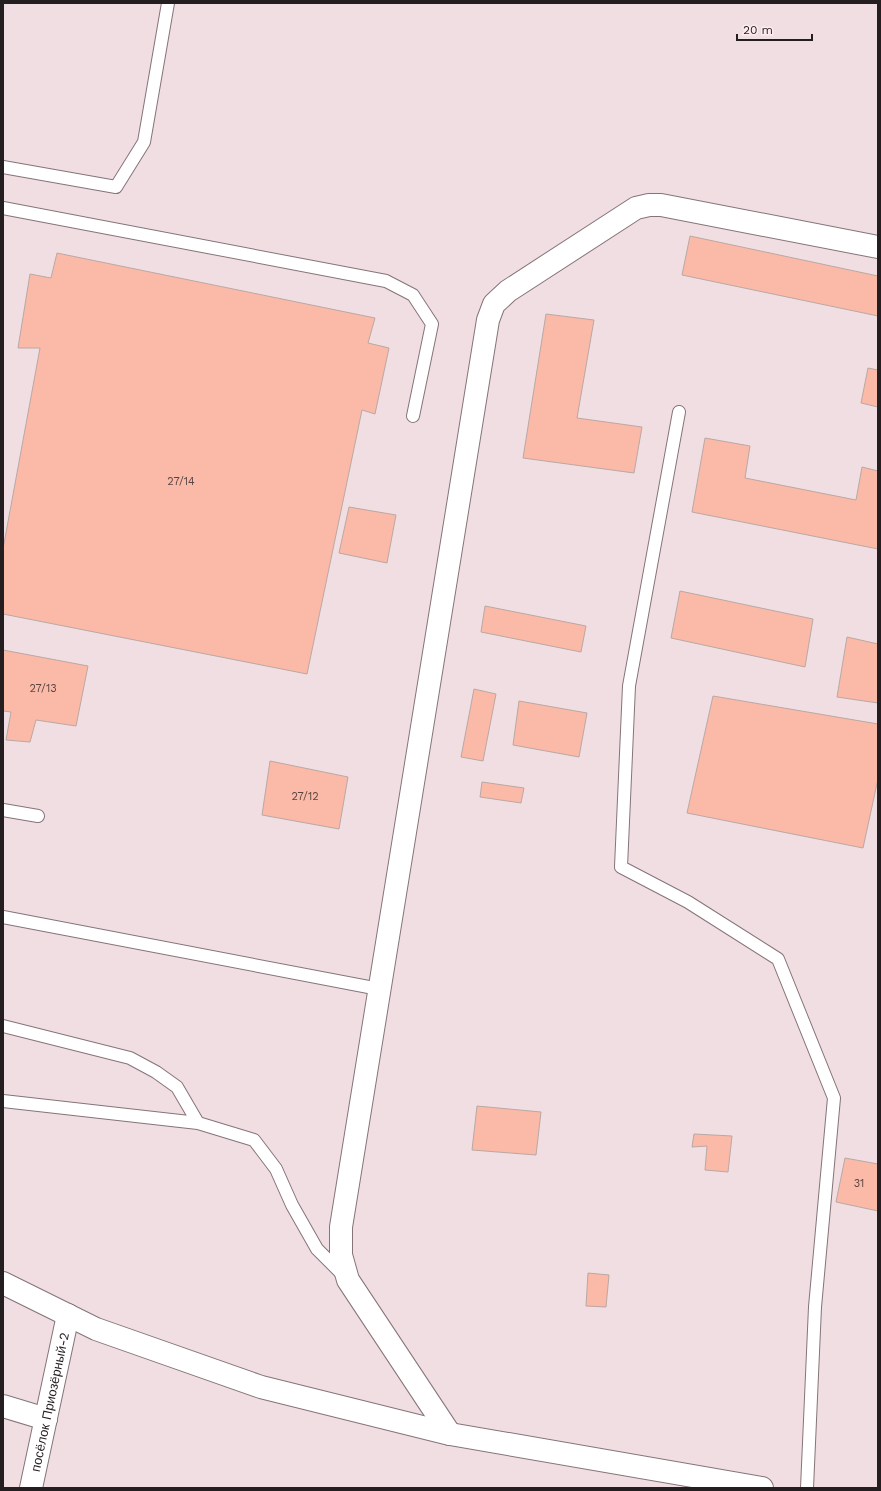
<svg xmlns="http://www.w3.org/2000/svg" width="881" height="1491" font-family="'Work Sans',sans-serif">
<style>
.building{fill:#fbb9a8;stroke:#baa8a4}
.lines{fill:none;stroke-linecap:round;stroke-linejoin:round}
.lane-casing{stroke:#857478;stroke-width:14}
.street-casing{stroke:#857478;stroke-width:24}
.secondary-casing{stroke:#857478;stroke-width:24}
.lane{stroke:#fff;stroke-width:12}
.street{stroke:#fff;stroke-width:22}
.secondary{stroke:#fff;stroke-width:22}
.labels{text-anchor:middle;stroke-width:3;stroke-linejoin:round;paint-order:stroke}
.number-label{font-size:11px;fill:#5a4542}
.street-label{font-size:13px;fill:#251e20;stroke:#feebef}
</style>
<rect width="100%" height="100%" fill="#f1dee2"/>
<path class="building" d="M690,236L878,276V316L682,275Z
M57,253L375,318L368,343L389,348L375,414L362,410L307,674L3,614V549L40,348H18L30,274L51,278Z
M546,314L594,320L577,418L642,427L634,473L523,458Z
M868,368L878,370V407L861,403Z
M705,438L750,446L745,478L856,500L862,467L878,471V549L692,512Z
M349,507L396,515L387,563L339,553Z
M680,591L813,619L805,667L671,638Z
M485,606L586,626L581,652L481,632Z
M847,637L878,644V703L837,697Z
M3,650L88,666L76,726L36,720L30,742L6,740L11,712L3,711Z
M474,689L496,694L483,761L461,757Z
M713,696L878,724V779L863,848L687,813Z
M519,701L587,713L579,757L513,745Z
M270,761L348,777L339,829L262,815Z
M482,782L524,788L521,803L480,797Z
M477,1106L541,1112L536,1155L472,1150Z
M694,1134L732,1136L728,1172L705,1170L707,1146L692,1147Z
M845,1158L878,1164V1211L836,1202Z
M588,1273L609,1275L606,1307L586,1306Z"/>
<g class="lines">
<defs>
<path id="lane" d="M3,167L116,187L144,142L168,3
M3,208L386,281L413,295L432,324L413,416
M679,412L629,686L621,867L688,902L778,959L834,1098L815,1307L807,1488
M3,810L38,816
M3,917L379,989
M3,1026L130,1058L156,1072L177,1087L198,1123
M3,1101L198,1123L254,1140L276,1169L292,1205L317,1249L343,1275"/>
<g id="street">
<path d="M3,1406L46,1419"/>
<path d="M450,1434L348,1280L341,1255V1227L488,320L494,304L508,291L636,208L649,205H661L878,247"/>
<path id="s1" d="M31,1488L68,1315"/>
</g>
<path id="secondary" d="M3,1283L96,1329L261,1387L450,1434L762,1488"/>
</defs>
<use href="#lane" class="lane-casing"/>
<use href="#street" class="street-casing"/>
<use href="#secondary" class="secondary-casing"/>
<use href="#lane" class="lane"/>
<use href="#street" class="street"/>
<use href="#secondary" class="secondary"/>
</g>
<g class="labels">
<g class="number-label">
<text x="181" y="485">27/14</text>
<text x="43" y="692">27/13</text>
<text x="305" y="800">27/12</text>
<text x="859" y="1187">31</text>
</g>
<g class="street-label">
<text dy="5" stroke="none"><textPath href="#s1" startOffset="88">посёлок Приозёрный-2</textPath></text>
</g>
</g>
<rect width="881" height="1491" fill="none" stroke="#251e20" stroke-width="8"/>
<path d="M737 34v6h75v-6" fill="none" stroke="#251e20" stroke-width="2"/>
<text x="743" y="34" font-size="12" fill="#251e20" stroke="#feebef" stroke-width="3" paint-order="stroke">20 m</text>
</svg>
